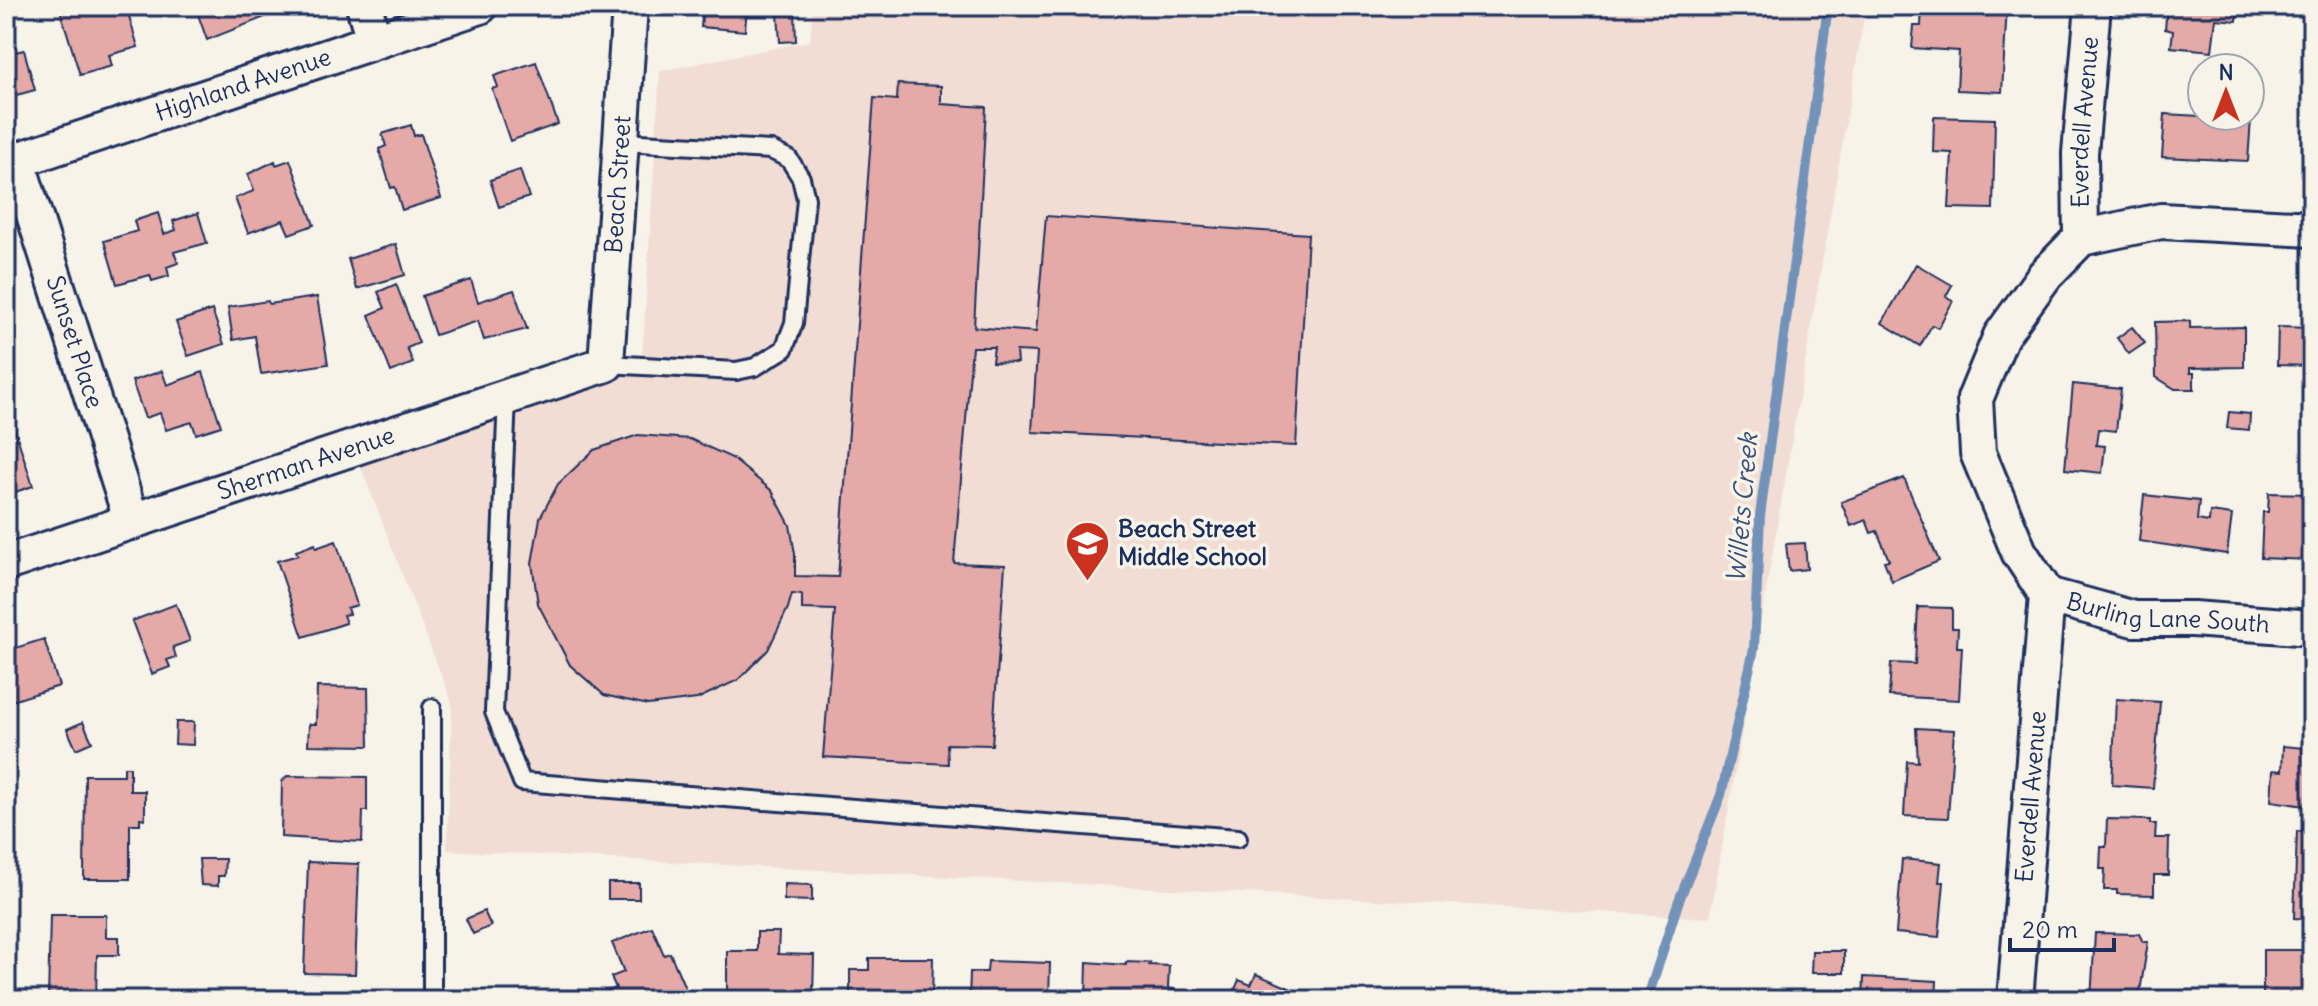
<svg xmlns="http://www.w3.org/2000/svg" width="2318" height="1006" font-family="Delius,sans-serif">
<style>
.built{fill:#f2ddd4}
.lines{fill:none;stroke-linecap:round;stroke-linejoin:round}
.stream{stroke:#7292b9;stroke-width:10}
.building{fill:#e5aaa7;stroke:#1b2f5e;stroke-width:2}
.service-casing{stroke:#1b2f5e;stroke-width:22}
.minor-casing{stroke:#1b2f5e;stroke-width:40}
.service{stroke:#f7f3e8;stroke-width:16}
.minor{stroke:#f7f3e8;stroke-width:34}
.labels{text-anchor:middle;stroke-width:7;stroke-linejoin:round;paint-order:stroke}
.street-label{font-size:24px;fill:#1b2f5e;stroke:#f7f3e8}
.poi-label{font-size:24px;font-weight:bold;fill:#1b2f5e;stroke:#f7f3e8;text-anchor:start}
.water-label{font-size:26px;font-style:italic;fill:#38507c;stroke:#f7f3e8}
</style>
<rect width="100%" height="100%" fill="#f7f3e8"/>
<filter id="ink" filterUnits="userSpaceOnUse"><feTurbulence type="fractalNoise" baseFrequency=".0125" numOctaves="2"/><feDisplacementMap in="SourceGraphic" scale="16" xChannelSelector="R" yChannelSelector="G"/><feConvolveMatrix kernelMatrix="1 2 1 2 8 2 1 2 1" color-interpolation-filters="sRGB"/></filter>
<g filter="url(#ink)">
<path class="built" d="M813,6H1866L1710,918L447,850L452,703L359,462L642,360L660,71L810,41Z"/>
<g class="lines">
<path class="stream" d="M1647,1000L1678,903L1721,795L1754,649L1760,516L1828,6"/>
</g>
<path class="building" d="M59,6H126L138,47L109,55L112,66L80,75Z
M195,6H273L275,13L207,40Z
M703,6H747L745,31L701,27Z
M1922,6H2007L2002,92L1957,90L1959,51L1912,48L1914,26H1921Z
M2167,6H2238L2237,21L2216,19L2212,51L2171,47L2173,31L2165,29Z
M795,13L796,41L780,42L778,14Z
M24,50L35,90L6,98V54Z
M536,62L558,124L510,141L492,89L498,87L494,76Z
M898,84L941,86V104L986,107L974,327L1036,332L1046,216L1308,234L1296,446L1032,432L1037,352L1016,351L1017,363L992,362L994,347H972L954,563L1005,565L992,745L947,744L948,764L823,757L835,610L802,609V595L792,594L788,608L768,650L738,680L697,699L648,705L604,695L570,665L538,604L532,563L540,518L558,484L594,450L638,435L690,439L732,458L772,491L790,525L795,554V576L838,577L874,98L897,100Z
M2165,114L2251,119L2248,161L2162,157Z
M1934,117L1995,119L1993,209L1949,208L1952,153L1933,152Z
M411,125L414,136L421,134L441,198L402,210L395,187L391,188L379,149L386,146L382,134Z
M290,160L314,225L289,234L283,220L248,233L235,198L254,191L248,174L275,161L276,165Z
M520,170L529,197L499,207L490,180Z
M158,213L164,234L176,230L173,221L198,213L207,243L174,252L178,263L167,267L169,276L152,281L150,275L117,284L104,241L137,231L134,221Z
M396,244L405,275L357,289L348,259Z
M1916,264L1952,285L1946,296L1953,301L1938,328L1932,325L1920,346L1882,323Z
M471,280L478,302L514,290L527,329L484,340L478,321L435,335L422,296Z
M396,284L419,343L407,348L413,363L391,372L369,315L385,308L378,292Z
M317,297L328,364L261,374L255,336L233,340L228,307L268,301L269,304Z
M212,310L224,344L188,356L176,322Z
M2190,321V328L2244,327V367L2190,368V373H2194V389H2175L2156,377L2155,322Z
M2132,327L2145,343L2129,354L2117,338Z
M2278,327L2312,328V378L2311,366L2277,365Z
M162,371L167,385L203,372L221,426L196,434L192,422L166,430L160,413L145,418L132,381Z
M2073,384L2121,389L2116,431L2098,429L2096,445L2105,446L2102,473L2065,469Z
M2229,412L2250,414L2249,430L2227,428Z
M14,427L33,486L6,495V430Z
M1904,478L1939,561L1892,581L1884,561L1889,560L1877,531L1871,533L1866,520L1851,526L1841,502Z
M2269,493L2312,494V560L2261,558L2263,512H2268Z
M2144,495L2199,501L2197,520L2209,522L2210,512L2232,515L2227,554L2139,541Z
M336,541L357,605L347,608L349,614L343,615L346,623L303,637L277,561L298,555L296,551L315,544L316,548Z
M1805,543L1807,569L1789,571L1786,544Z
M176,604L190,641L173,647L176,657L167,660L170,667L152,674L132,621Z
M1918,607L1952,608V628H1958L1957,647H1962L1959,700L1889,696L1891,663L1915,664Z
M44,639L59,686L6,703V651Z
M317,687L368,688L369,746L308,745L309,724H316Z
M2116,699L2160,702L2153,788L2112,785Z
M2306,718H2312V807L2271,801L2273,770L2282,771L2283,746L2305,748Z
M83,722L92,742L76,749L67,729Z
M176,722H194L193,745L175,744Z
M1916,728L1954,730L1948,818L1904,816L1907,761L1918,762Z
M124,767H130V791H145V819L140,818V824H130V879H84L85,775H124Z
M287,776L367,777V811H363L362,842L281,837L282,781Z
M2107,819L2150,820V824H2156L2155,838H2169L2168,875H2154V895L2117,894V890H2104L2105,869H2100L2101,847H2106Z
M2297,831L2312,832V919L2294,918Z
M199,859H225L224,876H218V886L201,885Z
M1902,859L1941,863L1939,882H1944L1939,937L1896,933Z
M308,862L359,864L355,974L304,973Z
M608,883H639V899H608Z
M784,884L812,885V901L784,900Z
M484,911L491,926L473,934L466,919Z
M50,915H106V937H119V955H97L96,999L48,1000Z
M652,927L664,955L670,953L689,997L683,1000H601L599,995L616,988L611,977L624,972L612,943Z
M757,932H779L778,954L814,955L813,998L727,1000V951H757Z
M2095,933L2139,934L2143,942H2148L2140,992H2119V1000H2091Z
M2263,950H2312V1000H2263Z
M1812,951H1844V973H1811Z
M869,958H933L932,1000H850V970H869Z
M988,961L1050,963L1049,1000H969L970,972H987Z
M1087,962L1126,965V962L1150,963L1149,965L1169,966L1168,988L1174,989V1000H1086Z
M1256,974L1318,1000H1230L1239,980L1251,985Z
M1864,977L1937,981L1936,1000H1863Z"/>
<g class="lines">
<defs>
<path id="service" d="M606,364L736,371L755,367L784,349L794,323L806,199L801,178L789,159L771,150L621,142
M507,397L494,712L522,782L1238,838
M432,1000V708"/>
<g id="minor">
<path d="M364,6L374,40"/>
<path id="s1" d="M17,161L132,522"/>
<path id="s2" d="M6,164L480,6"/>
<path id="s3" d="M2312,229L2161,221L2081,238L2045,275L2001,336L1975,399L1978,453L2019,552L2047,595L2134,619H2193L2312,628"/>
<path id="s4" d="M2081,238L2080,153L2093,6"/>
<path id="s5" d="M6,563L606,364L630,6"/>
<path id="s6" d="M2015,1000L2047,595"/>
</g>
</defs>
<use href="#service" class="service-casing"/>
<use href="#minor" class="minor-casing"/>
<use href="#service" class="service"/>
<use href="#minor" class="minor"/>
</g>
</g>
<defs>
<symbol id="school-pin" viewBox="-11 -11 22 30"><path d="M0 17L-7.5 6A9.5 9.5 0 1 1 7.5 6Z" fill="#c8321e" stroke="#f7f3e8"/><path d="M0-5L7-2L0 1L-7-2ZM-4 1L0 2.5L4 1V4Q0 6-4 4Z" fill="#fff"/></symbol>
</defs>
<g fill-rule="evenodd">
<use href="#school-pin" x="1062" y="518" width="51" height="69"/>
</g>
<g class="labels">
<g class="street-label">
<text dy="8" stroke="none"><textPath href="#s2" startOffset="250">Highland Avenue</textPath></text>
<text dy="8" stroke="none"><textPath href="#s4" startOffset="116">Everdell Avenue</textPath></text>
<text dy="8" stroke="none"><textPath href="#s5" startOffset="812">Beach Street</textPath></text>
<text dy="8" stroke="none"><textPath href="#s1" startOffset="190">Sunset Place</textPath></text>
<text dy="8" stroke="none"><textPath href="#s5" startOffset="316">Sherman Avenue</textPath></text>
<text dy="8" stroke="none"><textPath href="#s3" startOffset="764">Burling Lane South</textPath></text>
<text dy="8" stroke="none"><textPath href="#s6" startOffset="204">Everdell Avenue</textPath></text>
</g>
<g class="poi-label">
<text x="1118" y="537">Beach Street<tspan x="1118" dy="28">Middle School</tspan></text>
</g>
<g class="water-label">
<text transform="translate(1742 508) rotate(-85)" y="9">Willets Creek</text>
</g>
</g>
<rect width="2318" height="1006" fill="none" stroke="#f7f3e8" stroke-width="32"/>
<rect x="16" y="16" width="2286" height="974" fill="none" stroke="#1b2f5e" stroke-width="3" filter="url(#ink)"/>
<g transform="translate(2226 92)"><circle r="38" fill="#f7f3e8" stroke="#9fa5b1" stroke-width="2"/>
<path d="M0-6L14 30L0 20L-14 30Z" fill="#c8321e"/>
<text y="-12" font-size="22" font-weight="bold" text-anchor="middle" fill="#1b2f5e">N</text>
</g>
<path d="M2010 938v12h104v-12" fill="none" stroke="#1b2f5e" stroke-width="4"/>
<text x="2022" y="938" font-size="24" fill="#1b2f5e" stroke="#f7f3e8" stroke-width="6" paint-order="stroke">20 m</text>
</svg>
